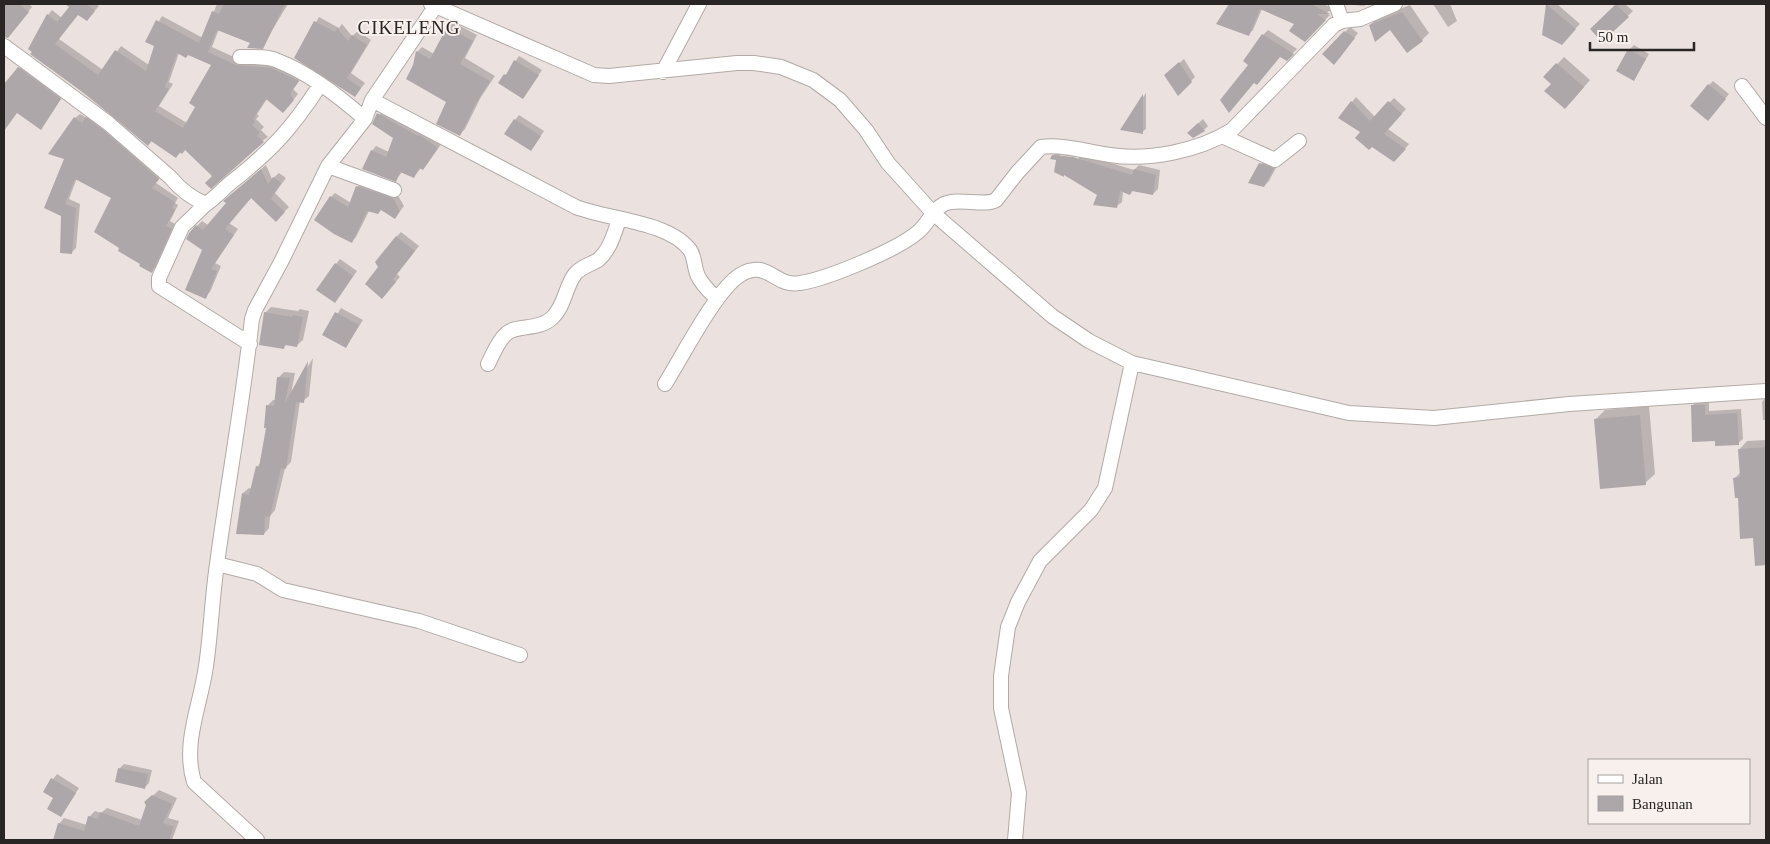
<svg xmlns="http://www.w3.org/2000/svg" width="1770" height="844" font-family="Georgia,serif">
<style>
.shadow{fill:#0003;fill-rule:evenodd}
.building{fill:#aea7aa;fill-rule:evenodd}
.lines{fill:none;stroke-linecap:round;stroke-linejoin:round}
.minor-casing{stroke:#b2aaa7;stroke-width:16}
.minor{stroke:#fff;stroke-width:14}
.labels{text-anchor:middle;stroke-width:4;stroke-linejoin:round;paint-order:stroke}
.quarter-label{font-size:19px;letter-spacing:1px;fill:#282524;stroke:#f8f0ec}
</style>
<rect width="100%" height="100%" fill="#ebe2df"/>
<path class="shadow" d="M4,4H29L32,7L12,32L4,37Z
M81,4H96L99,6L91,15L75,10Z
M217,4H288L262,47L219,29L212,47L245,62L276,64L303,76L293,89L298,94L288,107L267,99L257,114L259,116L256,119L264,127L261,130L268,137L214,176L186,149L176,156L152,141L148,145L71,83L32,54L48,15L52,10L62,18L59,39L103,70L121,46L149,65L155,46L147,42L162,16L203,38ZM179,53L188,54L213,64L197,106L187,123L159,106L173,84L169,82Z
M1232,4H1324L1333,9L1326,13L1330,15L1305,40L1296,23L1262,9L1253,30L1248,35L1230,6Z
M1346,4H1366L1364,6Z
M1433,4H1450L1457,21L1448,27Z
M1547,4H1557L1580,24L1566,38L1543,34Z
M1617,4H1625L1633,11L1603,40L1591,29Z
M1410,5L1429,33L1422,40L1390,28L1370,25L1377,18Z
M319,17L339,28L342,24L352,36L358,31L371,40L351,73L365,83L355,96L295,58Z
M453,22L477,35L465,58L495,76L481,97L465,129L460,134L448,101L415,65L417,52L422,47L434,54L448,28Z
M1350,27L1358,33L1339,59L1324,53Z
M1268,30L1297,49L1287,59L1280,56L1254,82L1249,65L1263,35Z
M1634,45L1649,54L1634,79L1629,50Z
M519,56L542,70L523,98L500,83Z
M1564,57L1590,80L1572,101L1545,77Z
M1184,59L1195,77L1178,94L1170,71Z
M24,64L64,94L41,128L17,112L4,130V81L7,83Z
M1713,81L1729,94L1712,115L1709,85Z
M1146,93V129L1142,132L1122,129Z
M1356,97L1375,117L1394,98L1406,109L1388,129L1409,144L1399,156L1340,117Z
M383,109L442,143L427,164L422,169L421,168L414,177L402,172L396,180L372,151L376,146L389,152L395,138L374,123Z
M80,114L87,118L91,114L163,174L156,183L178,198L175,203L178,205L170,221L175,224L156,267L151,271L113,197L77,178L69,199L80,204L76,248L71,253L61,252L66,159L75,118Z
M519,115L544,131L531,150L515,120Z
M1203,119L1208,126L1204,130L1193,128Z
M1057,151L1078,153L1134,170L1139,165L1160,170L1158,189L1153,194L1133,190L1130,194L1123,191L1122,202L1117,206L1099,195L1053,156ZM1060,155L1079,157V159L1060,157Z
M1265,159L1278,164L1269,181L1264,186L1249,182Z
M266,165L272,179L279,173L286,178L275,193L289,207L276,220L252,197L229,223L238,229L215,263L221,266L210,292L205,297L203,250L197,226L202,221L208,225L227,203L230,196Z
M362,182L397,194L404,206L395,218L382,209L369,211L356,237L352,241L331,197L335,193L351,203L358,186Z
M401,232L419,246L397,274L400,277L387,292L396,237Z
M340,259L357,271L339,297L336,264Z
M271,307L298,311L300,309L309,311L303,340L296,346L287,344L283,348L265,313Z
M341,308L363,320L346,347L324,335Z
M313,358L309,396L303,401H300L291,462L285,468L275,510L270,516L269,528L264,534L243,493L249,488L252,489L257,467L261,462L267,427L268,405L273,400H276L279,377L284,372L295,373L291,394Z
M1766,397V420H1763L1762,402Z
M1697,401H1709V411L1741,409L1743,439L1738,443L1716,440L1692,406Z
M1649,406L1655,474L1645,483L1596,419L1605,410Z
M1766,440V564L1756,565L1754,537L1735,478L1741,472L1739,450L1747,441Z
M124,764L152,770L149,783L145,787L117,781L120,768Z
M57,774L79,788L61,816L55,798L44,791Z
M159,790L177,798L168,818L179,821L172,840L55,839L59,824L64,818L87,825L89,817L95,811L101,813L107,808L142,820L148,804L146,802Z"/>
<path class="building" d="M4,4H19L29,12L8,38L4,37Z
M65,4H87L95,11L87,21L78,15L55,44L98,75L115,50L146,71L154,46L145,42L156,20L199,43L212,11L219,14L224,4H285L263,49L247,48L250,43L217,30L208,52L236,65L271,68L297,80L299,81L290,94L294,100L283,113L266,99L253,119L255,121L252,125L260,132L257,136L264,142L211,189L205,183L212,176L185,150L182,154L180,152L176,158L151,141L148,146L88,96L30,54L32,52L28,49L47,14L57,22L69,7ZM177,53L186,58L188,55L211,65L189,103L195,107L183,128L155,111L169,89L165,87Z
M1229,4H1311L1330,14H1317L1326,20L1305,42L1289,31L1294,24L1260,9L1249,36L1216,24Z
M1546,4L1576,29L1562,45L1542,35Z
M1616,4L1629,17L1602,42L1590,29Z
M1402,12L1423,41L1407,53L1390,30L1375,42L1369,25Z
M314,21L335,32L337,28L348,41L352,35L367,45L347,78L361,88L355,97L294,58Z
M447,27L473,41L460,64L490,81L476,103L460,136L436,124L446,102L406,79L413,65L416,51L430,59Z
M1344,31L1355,38L1334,65L1322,54Z
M1262,34L1294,54L1287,61L1280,57L1257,85L1254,83L1229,113L1220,100L1248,65L1243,61Z
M1628,49L1646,59L1634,81L1616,71Z
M514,60L539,75L523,99L498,83L504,74L506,75Z
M1179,62L1192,82L1178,96L1164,75Z
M1556,63L1584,87L1565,109L1544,91L1551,84L1543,77Z
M18,67L61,99L41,130L17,113L4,131V84Z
M1708,84L1726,99L1708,121L1690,106Z
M1143,94V134L1120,130Z
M1351,101L1370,121L1388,101L1402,114L1384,134L1406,149L1394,162L1372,147L1369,150L1355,138L1360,132L1338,118Z
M377,113L418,136L420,135L438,148L423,170L419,168L414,178L400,172L396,182L362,169L371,150L386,157L393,138L372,124Z
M74,117L82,123L86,117L103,130L159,179L152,188L175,202L172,208L175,210L166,226L172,229L152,273L139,266L140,264L118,251L119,248L94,232L111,198L75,179L65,204L76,208L72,254L60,253L61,216L44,208L64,159L48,154Z
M514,119L541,136L531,151L504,134Z
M1198,123L1205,131L1193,138L1187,133Z
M1052,155L1073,157L1132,175L1134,169L1156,175L1153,195L1132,191L1130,195L1120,191L1117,208L1093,205L1097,195L1064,175V177L1054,172L1056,160L1050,159Z
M1259,163L1274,168L1264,187L1248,183Z
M261,169L268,184L273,177L281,183L271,199L285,212L276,222L251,198L225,229L234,235L211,269L217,271L206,299L185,290L202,250L186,239L189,233L196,225L203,230L226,203L223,201Z
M356,186L393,198L400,211L395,219L381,210L378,214L367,211L352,243L334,234L314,220L330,196L348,207Z
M396,236L415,251L393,279L396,282L382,299L365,284L378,267L375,262Z
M335,263L353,276L335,303L316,290Z
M264,312L292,317L293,315L303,317L297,347L285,345L284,349L259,345Z
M335,312L359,325L346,348L322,335Z
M308,361L304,403L296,402L286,469L281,468L270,517L265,516L264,535L236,534L242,493L249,495L256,466L259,467L266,428H264L266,405L274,406L277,377L290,378L285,403Z
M1691,405H1705V415L1737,413L1739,445L1715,446V441L1692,442Z
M1640,415L1646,485L1600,489L1594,419Z
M1766,447V565L1755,566L1753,538L1740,539L1738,498H1735L1733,478L1740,477L1738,449Z
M118,768L148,774L145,789L115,782Z
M51,778L76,793L61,817L47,809L53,798L43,792Z
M152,795L172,804L163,823L174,827L169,840H53L58,823L84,831L88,816L98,819L100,812L139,826L146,805L144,802Z"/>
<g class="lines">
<defs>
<path id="minor" d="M431,4L594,75L609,76L737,63H754L781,67L813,80L840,100L866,130L888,163L933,213L1052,316L1089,341L1132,363L1349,413L1434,418L1569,404L1766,391
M1336,4L1342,21
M4,46L108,123L170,177C180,189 191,198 206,204L182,227L159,278V286L250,344
M240,57C252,57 267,56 278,61C309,73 340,97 365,119
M663,72L699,4
M1742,86L1766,118
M372,100L576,207C609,220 668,221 690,250C695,257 694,268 698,276C702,285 710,292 717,299
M1222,136L1275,160L1299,141
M328,166L394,190
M206,204C214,199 221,191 229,184C271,151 291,130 320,85
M488,364C493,354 498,341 506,334C516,324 538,331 552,318C565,306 565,287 575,274C582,266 590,265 598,260C610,250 614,234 619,220
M665,384C682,357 716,290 740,275C768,258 775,288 800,283C827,279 897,250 918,232C928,224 932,210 944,204C959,197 984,207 996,200L1017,173L1041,147C1063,144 1088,152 1110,155C1148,161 1199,151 1232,130L1334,25L1342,21L1360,19L1395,4
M217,564L257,574L283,590L419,621L520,655
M257,840L194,782C182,743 201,704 206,666C211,632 212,598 217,564C228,482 243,401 252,319L255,310L281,262L328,166L365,119L372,100L437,4
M1015,840L1019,793L1001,708V676L1008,627L1018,602L1040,561L1091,510L1105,488L1132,363"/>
</defs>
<use href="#minor" class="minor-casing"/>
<use href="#minor" class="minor"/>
</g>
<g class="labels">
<g class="quarter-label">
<text x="409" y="34">CIKELENG</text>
</g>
</g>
<rect width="1770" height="844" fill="none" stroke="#282524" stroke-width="10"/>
<rect x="1588" y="759" width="162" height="65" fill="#f8f0ec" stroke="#a59f9c"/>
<rect x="1598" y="775" width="25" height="8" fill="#ffffff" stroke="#a59f9c"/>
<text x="1632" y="784" font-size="15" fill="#282524">Jalan</text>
<rect x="1598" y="796" width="25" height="15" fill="#aea7aa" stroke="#a59f9c"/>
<text x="1632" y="809" font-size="15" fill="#282524">Bangunan</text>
<path d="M1590 42v8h104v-8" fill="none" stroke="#282524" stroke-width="2.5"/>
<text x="1598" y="42" font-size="15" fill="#282524" stroke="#f8f0ec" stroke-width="4" paint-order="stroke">50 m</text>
</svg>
